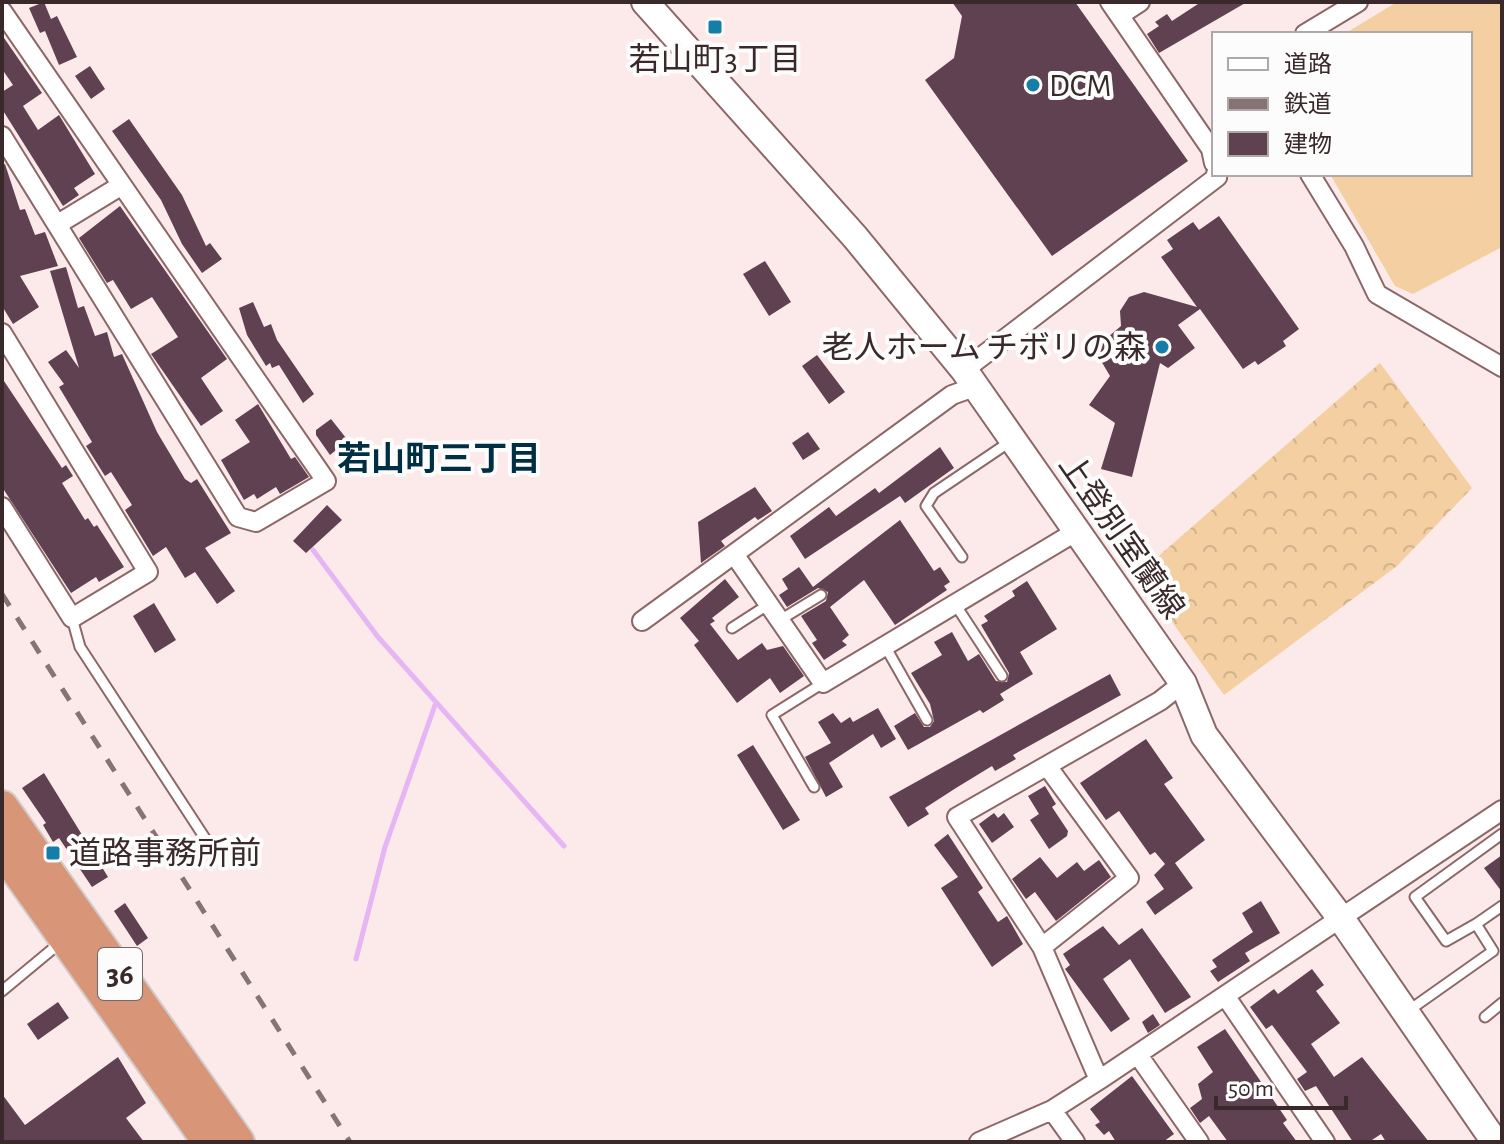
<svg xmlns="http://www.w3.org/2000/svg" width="1504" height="1144" font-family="'Alegreya Sans','Noto Sans JP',sans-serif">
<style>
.grass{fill:#f3cfa1}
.forest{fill:url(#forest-crowns)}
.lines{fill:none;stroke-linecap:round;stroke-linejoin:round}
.stream{stroke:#e6b5f4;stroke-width:5}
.building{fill:#5f4151}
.lane-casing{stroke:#8d6768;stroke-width:13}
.street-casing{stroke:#8d6768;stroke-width:22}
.secondary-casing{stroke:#8d6768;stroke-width:30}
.highway-casing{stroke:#d0cccc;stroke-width:36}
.lane{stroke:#fff;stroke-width:9}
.street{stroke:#fff;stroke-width:18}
.secondary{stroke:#fff;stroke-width:26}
.highway{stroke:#d99577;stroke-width:32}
.rail{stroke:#867475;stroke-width:5;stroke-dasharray:14 14;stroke-linecap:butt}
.poi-dot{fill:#157ea8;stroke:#fcfcfc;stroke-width:3}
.labels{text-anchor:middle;stroke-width:8;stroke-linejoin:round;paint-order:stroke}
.shield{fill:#fcfcfc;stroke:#746869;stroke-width:2}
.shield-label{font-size:30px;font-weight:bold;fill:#3a292a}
.poi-label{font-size:32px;fill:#3a292a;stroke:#fcfcfc;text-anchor:start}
.street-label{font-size:32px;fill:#3a292a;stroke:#fcfcfc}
.neighbourhood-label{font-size:34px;font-weight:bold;fill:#002e42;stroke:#fcfcfc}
</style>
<defs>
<pattern id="forest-crowns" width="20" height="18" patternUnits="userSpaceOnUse" patternTransform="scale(2)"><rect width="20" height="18" fill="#f3cfa1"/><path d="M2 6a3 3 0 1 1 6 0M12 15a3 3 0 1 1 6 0" fill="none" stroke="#d1b28b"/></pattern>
</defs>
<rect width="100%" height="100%" fill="#fceaea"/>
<path class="grass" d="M1397,2H1502V247L1413,294L1395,286L1330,174H1470V34H1344Z"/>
<path class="forest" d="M1380,363L1472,488L1397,566L1224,695L1138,574Z"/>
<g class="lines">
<path class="stream" d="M313,550L378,637L564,846
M356,959L385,847L435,705"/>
</g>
<path class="building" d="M44,2L51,19L57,16L77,57L59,65L45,31L40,33L29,8Z
M952,2H1075L1188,161L1052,256L925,80L954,58L962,16Z
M1201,2H1247L1159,53L1147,34L1159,26L1155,22L1167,14L1172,21Z
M2,35L42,93L23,106L38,130L59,115L95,174L74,188L79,195L63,206L2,109V92L13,85L2,69Z
M90,66L105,89L91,99L75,76Z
M129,119L182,195L206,246L210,243L222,259L202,273L182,244L161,200L112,131Z
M5,164L20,210L25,209L35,235L45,232L58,266L20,276L39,307L13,324L2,306V165Z
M120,206L227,359L201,378L223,411L201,426L151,354L178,337L152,297L131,309L113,280L107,283L79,238Z
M1219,216L1299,329L1283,341L1286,346L1258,365L1255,361L1243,369L1200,309L1178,325L1195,348L1168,368L1160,363L1132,477L1101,469L1115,423L1089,405L1110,376L1094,349L1121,326L1120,311L1129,297L1144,292L1197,307L1161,257L1173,249L1167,240L1193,222L1199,230Z
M765,261L791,302L769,316L743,274Z
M66,267L78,308L84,306L95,336L107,332L114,357L122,354L157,432L185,479L191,483L197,479L231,533L205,548L235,591L217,604L195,572L185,578L166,547L153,556L125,510L132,505L111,472L105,476L86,446L92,442L59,387L64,384L48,362L66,350L79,368L50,271Z
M253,302L264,327L271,324L277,340L314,394L303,403L279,365L272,368L270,363L266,366L247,335L239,308Z
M817,355L845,392L829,404L802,366Z
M2,378L62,468L66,465L73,476L62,483L85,520L88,518L94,527L97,525L124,567L99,582L96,577L71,593L2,487Z
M258,404L291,459L295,457L309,477L280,494L276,487L257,499L254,494L244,500L221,460L250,442L235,420Z
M331,419L361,457L347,467L335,451L330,455L316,435V430Z
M808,432L820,449L803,460L792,443Z
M940,447L954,468L905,503L900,496L805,559L790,536L829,507L836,516L875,488L879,493Z
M755,487L772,511L758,520L755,517L721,541L725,546L701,563L698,522Z
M327,505L342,520L306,553L293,541Z
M900,520L934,571L940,567L950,582L944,586L947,590L895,625L864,580L830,607L849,635L842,641L847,645L824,660L812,643L817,640L801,616L826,601L828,592L818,588L787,607L779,595L788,589L782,579L799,567L813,587Z
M725,579L739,597L712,618L715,621L710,624L738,660L762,643L767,650L783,646L804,676L780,693L770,678L737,703L694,645L699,641L680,618Z
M1027,581L1057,629L1020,652L1033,674L1000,694L1004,700L983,713L980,710L908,750L894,726L915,713L924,727H930L934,721L930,704L911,673L942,655L934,642L952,632L968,661L979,654L996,681L1007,682L1009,673L981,625L988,621L984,616L1015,596L1012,591Z
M154,603L176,640L155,653L133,616Z
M1110,674L1121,695L1013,755L1016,759L995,771L992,766L956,788L925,808L929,814L908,827L889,797Z
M878,708L896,739L881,748L873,734L829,763L843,787L826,797L805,757L831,743L818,722L833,713L841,723L850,717L853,722Z
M1146,739L1173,778L1164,784L1205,840L1175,863L1193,888L1155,915L1146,902L1164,889L1154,875L1165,864L1155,852L1150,855L1119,811L1106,820L1080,783Z
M753,745L800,820L783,830L737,755Z
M44,773L108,877L92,887L59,838L53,842L43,825L46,823L22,788Z
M1045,786L1056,804L1052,807L1068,831L1067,836L1049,849L1030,820L1039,814L1028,796Z
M994,813L998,818L1004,813L1014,827L992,843L979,824Z
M948,834L983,888L978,892L998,922L1007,916L1023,944L992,967L941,888L958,877L934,845Z
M1502,855V892L1484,868Z
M1040,857L1057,878L1077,862L1084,871L1099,860L1111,877L1056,921L1035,892L1026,899L1012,879Z
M1261,901L1280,933L1245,953L1250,961L1218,982L1210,971L1217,967L1212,960L1253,932L1242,913Z
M125,903L148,938L137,946L114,911Z
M1103,926L1119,945L1142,928L1191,997L1165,1013L1130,959L1103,979L1130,1019L1111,1032L1065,969L1070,965L1063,954Z
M1312,969L1324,985L1316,991L1340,1023L1311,1044L1334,1077L1362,1057L1429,1142H1386L1381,1134L1369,1142H1353L1316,1086L1305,1091L1297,1079L1307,1072L1272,1025L1266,1029L1250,1007L1274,989L1278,994Z
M58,1002L69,1018L38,1040L27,1024Z
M1153,1014L1160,1025L1148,1033L1142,1022Z
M1225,1029L1287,1120L1283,1123L1297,1142H1228L1209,1116L1200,1123L1190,1108L1202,1099L1198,1084L1213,1072L1197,1047Z
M118,1057L146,1103L126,1118L144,1142H2V1094L25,1125Z
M1132,1076L1174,1134L1163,1142H1116L1109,1131L1104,1135L1095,1125L1100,1122L1090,1109Z"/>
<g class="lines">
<defs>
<path id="lane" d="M962,557L926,506L934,493L1011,441
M955,604L1002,676
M72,618L80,647L216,855
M780,620L821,595
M732,628L769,604
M885,646L927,720
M814,787L772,715L823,683
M1476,924L1446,941L1415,897L1502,834
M2,991L61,942
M1408,1011L1493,951L1476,924L1502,906
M1485,1017L1502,1003"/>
<path id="street" d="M1110,2L1211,149L1214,163
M2,11L326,481L256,522L238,517L2,136
M1120,15L1140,2
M1305,34L1358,2
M1310,174L1354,246L1377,294L1502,367
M58,224L122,185
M2,333L148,572L72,618L2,507
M964,370L1217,177L1216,174
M977,386L952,395L734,554L823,683L1077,531
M642,621L734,554
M1042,947L1129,878L1047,766
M1226,997L1325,1142
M1138,1055L1199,1142
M1099,1080L1042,947L957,817L1160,701L1183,683
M1052,1110L1075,1142
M979,1142L1052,1110L1099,1080L1502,810"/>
<path id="secondary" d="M645,2L855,237L964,370L1183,683L1204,735L1342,920L1495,1142"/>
<path id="highway" d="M2,807L238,1142
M2,849L209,1142"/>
</defs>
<use href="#lane" class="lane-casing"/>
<use href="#street" class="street-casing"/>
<use href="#secondary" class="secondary-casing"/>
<use href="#highway" class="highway-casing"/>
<use href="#lane" class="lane"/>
<use href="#street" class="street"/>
<use href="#secondary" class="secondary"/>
<use href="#highway" class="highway"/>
<path class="rail" d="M2,594L350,1142"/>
</g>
<g class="poi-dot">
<rect x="707" y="19" width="16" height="16" rx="4"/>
<circle cx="1033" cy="85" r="8"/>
<circle cx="1162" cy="347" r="8"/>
<rect x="45" y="845" width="16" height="16" rx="4"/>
</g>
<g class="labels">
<rect class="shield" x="98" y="948" width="44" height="52" rx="6"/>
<g class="shield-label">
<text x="120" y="984">36</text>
</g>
<g class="poi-label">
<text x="715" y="70" text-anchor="middle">若山町3丁目</text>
<text x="1049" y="96">DCM</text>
<text x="1146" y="358" text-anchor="end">老人ホーム チボリの森</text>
<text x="69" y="864">道路事務所前</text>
</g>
<g class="street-label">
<text transform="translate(1122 536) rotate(55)" y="11">上登別室蘭線</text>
</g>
<g class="neighbourhood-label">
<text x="439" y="470">若山町三丁目</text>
</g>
</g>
<rect width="1504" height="1144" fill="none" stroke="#3a292a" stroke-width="8"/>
<rect x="1212" y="32" width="260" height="144" fill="#fcfcfc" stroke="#aea8a8" stroke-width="2"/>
<rect x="1228" y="58" width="40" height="12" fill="#ffffff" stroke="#aea8a8" stroke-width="2"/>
<text x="1284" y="72" font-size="24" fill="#3a292a">道路</text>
<rect x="1228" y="98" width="40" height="12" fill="#867475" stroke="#aea8a8" stroke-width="2"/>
<text x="1284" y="112" font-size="24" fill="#3a292a">鉄道</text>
<rect x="1228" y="132" width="40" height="24" fill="#5f4151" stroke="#aea8a8" stroke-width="2"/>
<text x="1284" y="152" font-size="24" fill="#3a292a">建物</text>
<path d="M1216 1096v12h130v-12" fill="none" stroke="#3a292a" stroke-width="4"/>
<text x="1228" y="1096" font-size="24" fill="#3a292a" stroke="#fcfcfc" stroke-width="6" paint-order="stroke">50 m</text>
</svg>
